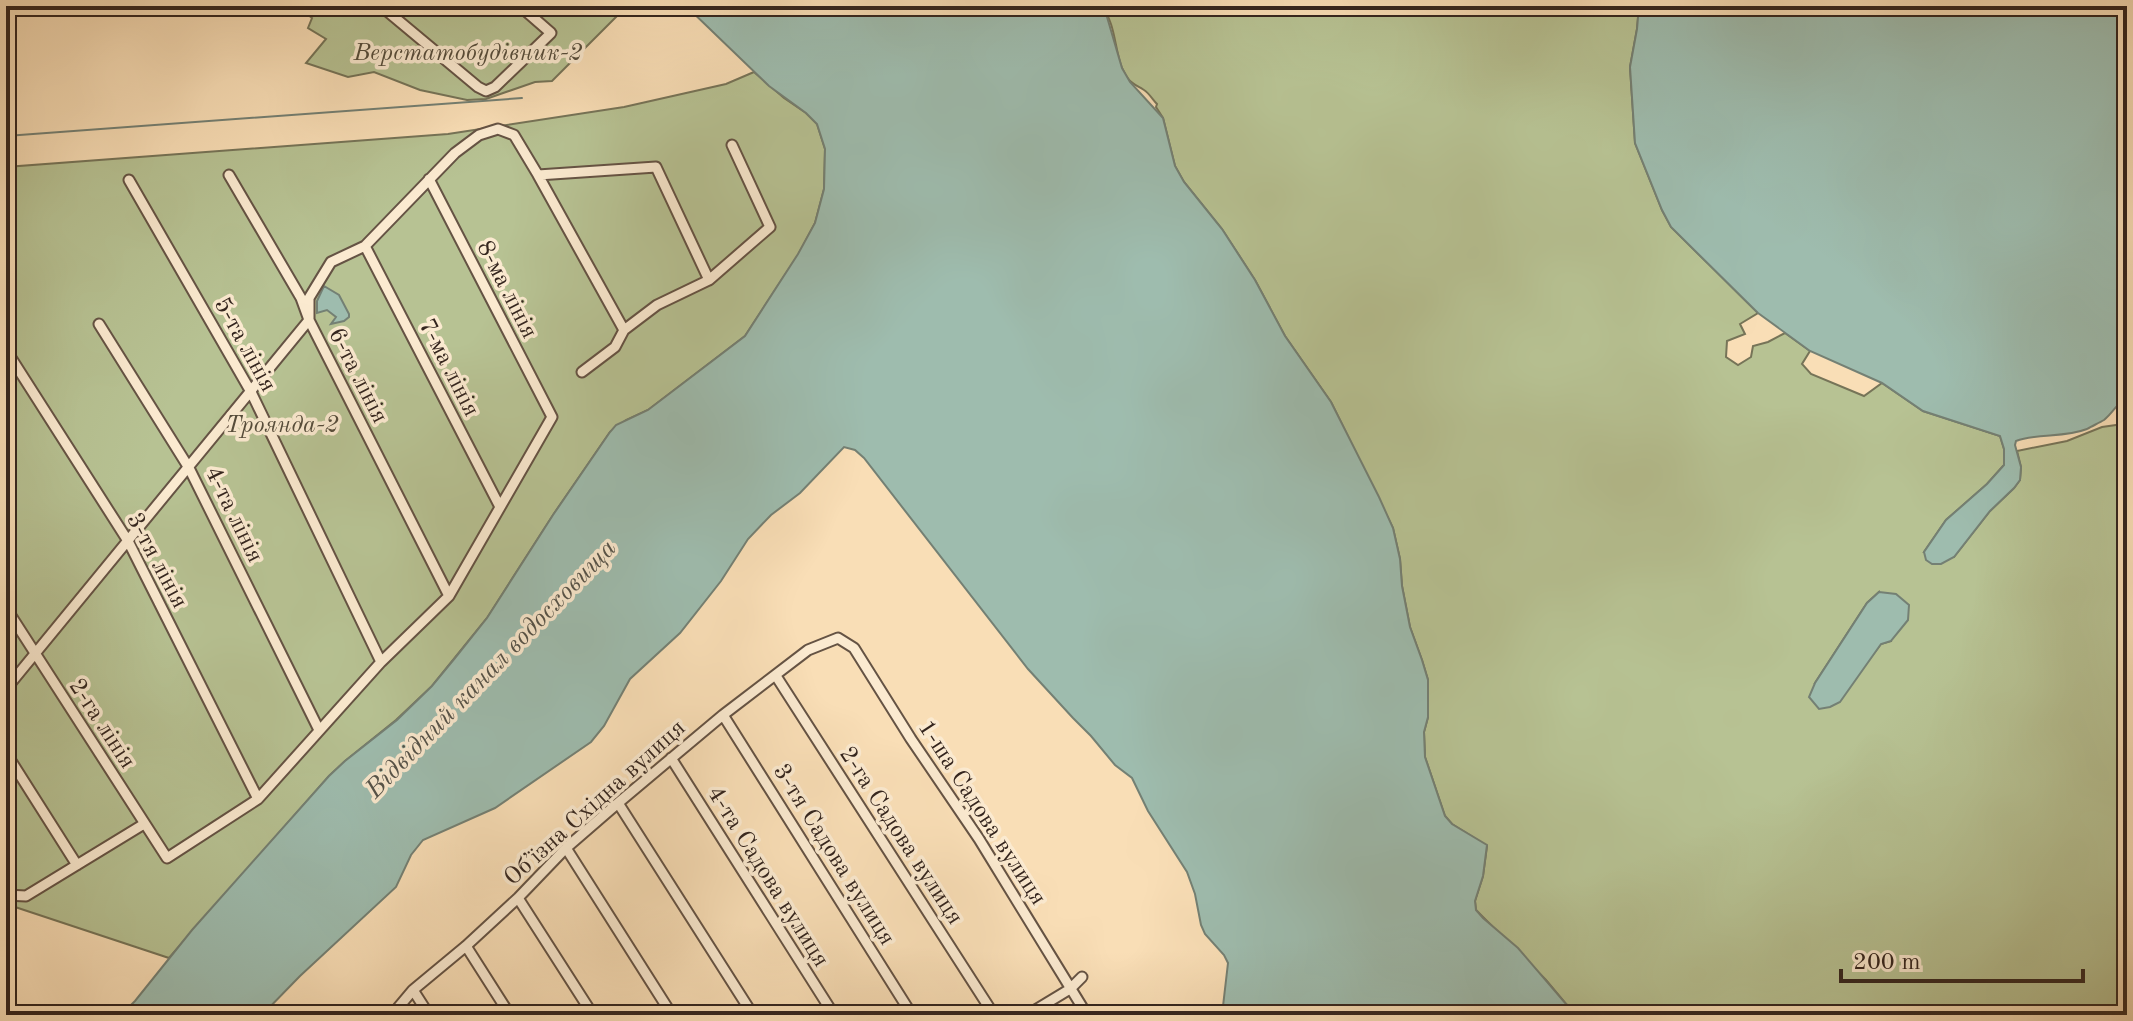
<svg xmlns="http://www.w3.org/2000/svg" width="2133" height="1021" font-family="'Old Standard TT',serif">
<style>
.green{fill:#b7c293;stroke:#767458;stroke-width:2;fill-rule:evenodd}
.water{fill:#9ebcae;stroke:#748074;stroke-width:2}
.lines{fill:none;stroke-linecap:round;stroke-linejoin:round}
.stream{stroke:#748074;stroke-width:2}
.minor-casing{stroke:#655344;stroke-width:13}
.minor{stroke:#fbead0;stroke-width:9}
.labels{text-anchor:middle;stroke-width:7;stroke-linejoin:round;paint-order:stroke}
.park-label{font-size:24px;font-style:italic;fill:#554c3b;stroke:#fbead0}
.street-label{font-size:24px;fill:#34251e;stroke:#fbead0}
.water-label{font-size:26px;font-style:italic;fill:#545249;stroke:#fbead0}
</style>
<rect width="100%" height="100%" fill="#f9deb6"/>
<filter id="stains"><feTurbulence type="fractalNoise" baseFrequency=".0025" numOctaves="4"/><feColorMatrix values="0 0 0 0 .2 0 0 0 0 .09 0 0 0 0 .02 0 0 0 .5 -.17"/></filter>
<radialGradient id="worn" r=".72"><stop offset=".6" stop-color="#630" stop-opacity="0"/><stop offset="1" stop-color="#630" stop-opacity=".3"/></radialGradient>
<path class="green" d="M297,6H608L618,15L552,81L535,82L486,99L467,100L420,90L374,72L348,77L306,63L326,39L308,28L312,18Z
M1101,6H1639L1637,29L1630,67L1635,143L1662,210L1671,227L1758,313L1740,324L1745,334L1727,341L1726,357L1738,365L1751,357L1753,346L1768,342L1785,333L1810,351L1802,364L1811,374L1864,396L1882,383L1923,411L2000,436L2004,449V465L1987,484L1946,520L1924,552L1954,557L1990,511L2014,488L2020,480L2021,467L2017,451L2067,441L2102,427L2123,424L2127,422V1015H1582L1566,1004L1546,980L1476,910L1475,901L1483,876L1487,846L1452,824L1445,816L1425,757L1424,732L1428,717V680L1422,660L1410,627L1402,586L1400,559L1393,528L1331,402L1285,336L1255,280L1222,229L1184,182L1175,166L1163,118L1156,107L1157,104C1153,100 1149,93 1144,90C1131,82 1129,83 1122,68C1114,48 1116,23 1101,6ZM1879,592L1891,641L1881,644L1848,688L1815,683L1867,603Z
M754,72L784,98L806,113L817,124L825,149L824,189L815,223L798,255L745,336L648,410L626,420L610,432L553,515L487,618L432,686L396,720L345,761L329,776L169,958L6,904L8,861L6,856V167L448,134L624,107L726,84Z"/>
<path class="water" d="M686,6H1101L1105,10L1122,68L1130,82L1163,118L1175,166L1184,182L1222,229L1255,280L1285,336L1331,402L1379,497L1393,528L1400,559L1402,586L1410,627L1422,660L1428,680V717L1424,732L1425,757L1445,816L1452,824L1487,845L1483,876L1475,901L1476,910L1483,918L1518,948L1566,1004L1582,1015H1222L1228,963L1224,955L1205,934L1201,925L1195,894L1187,872L1148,811L1132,778L1115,765L1091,736L1073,718L1028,669L864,458L855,450L844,447L800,493L771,515L748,539L721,581L680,633L630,679L604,726L591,742L495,808L423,840L411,855L396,887L300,976L262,1015H121L135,1001L192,930L329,776L345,761L397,720L432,686L455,658L487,618L553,515L610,432L616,425L648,410L745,336L798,254L815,223L824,189L825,149L817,124L806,113L769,86Z
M1639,6H2127V397C2117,403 2113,413 2104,420C2099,423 2092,426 2087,429C2064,438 2038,433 2016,441L2015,445L2021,467L2020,480L2014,488L1990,511L1954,557L1941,564H1932L1926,560L1924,552L1946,520L1987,484L2004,465V449L2000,436L1923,411L1882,383L1810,351L1758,313L1671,227L1662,210L1635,143L1630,67L1637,29Z
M324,286L339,295L349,314V317L344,321L331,324L336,317L327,310L317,313V301Z
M1879,592L1896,594L1909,605L1908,620L1891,641L1881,644L1840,702L1830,707L1819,709L1809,697L1815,683L1867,603Z"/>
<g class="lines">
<path class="stream" d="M6,136L522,98"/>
<defs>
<path id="minor" d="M381,6L478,87L486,91L495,87L551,33L520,6
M229,175L301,298L309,320L449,596
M538,175L656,167L709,280
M129,180L251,392L381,662
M365,246L500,507
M99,324L189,468L319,730
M6,350L128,541L258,799
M582,372L615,347L624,330L657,305L709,280L770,227L732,145
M6,608L167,858L258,799L381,662L449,596L552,417L429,179
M776,676L994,1015
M6,689L309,320V298L331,262L365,246L455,153L479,135L498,129L514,135L538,175L624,330
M723,715L912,1015
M6,753L77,865
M671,758L834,1015
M618,803L753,1015
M566,848L672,1015
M6,895L26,896L144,824
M518,898L593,1015
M466,946L510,1015
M413,990L429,1015
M392,1015L413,990L466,946L518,898L566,848L618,803L723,715L808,650L838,638L854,648L911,739L979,839L1087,1015
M1027,1015L1070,989L1082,977"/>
</defs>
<use href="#minor" class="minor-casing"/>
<use href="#minor" class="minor"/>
</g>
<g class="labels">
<g class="park-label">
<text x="468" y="60">Верстатобудівник-2</text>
<text x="282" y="432">Троянда-2</text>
</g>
<g class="street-label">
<text transform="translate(508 289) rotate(63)" y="8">8-ма лінія</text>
<text transform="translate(246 344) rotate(61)" y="8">5-та лінія</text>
<text transform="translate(450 367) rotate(63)" y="8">7-ма лінія</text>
<text transform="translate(359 375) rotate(63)" y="8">6-та лінія</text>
<text transform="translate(235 514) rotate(64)" y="8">4-та лінія</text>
<text transform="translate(158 560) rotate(62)" y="8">3-тя лінія</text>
<text transform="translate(103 723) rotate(57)" y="8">2-га лінія</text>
<text transform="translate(594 802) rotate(-42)" y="8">Обʼїзна Східна вулиця</text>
<text transform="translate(983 812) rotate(57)" y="8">1-ша Садова вулиця</text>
<text transform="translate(902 835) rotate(57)" y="8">2-га Садова вулиця</text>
<text transform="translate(835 854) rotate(58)" y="8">3-тя Садова вулиця</text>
<text transform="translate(769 876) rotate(58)" y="8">4-та Садова вулиця</text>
</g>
<g class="water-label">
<text transform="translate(490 668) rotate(-46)" y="9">Відвідний канал водосховища</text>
</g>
</g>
<rect width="2133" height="1021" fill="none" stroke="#f9deb6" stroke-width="32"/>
<rect x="8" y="8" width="2117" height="1005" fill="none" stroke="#34251e" stroke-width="4"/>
<rect x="16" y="16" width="2101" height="989" fill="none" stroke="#34251e" stroke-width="2"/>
<path d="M1841 969v12h242v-12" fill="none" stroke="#34251e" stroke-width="4"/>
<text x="1853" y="969" font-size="24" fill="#34251e" stroke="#fbead0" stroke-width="6" paint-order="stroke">200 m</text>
<rect width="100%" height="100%" filter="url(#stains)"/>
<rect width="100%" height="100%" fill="url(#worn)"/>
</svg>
